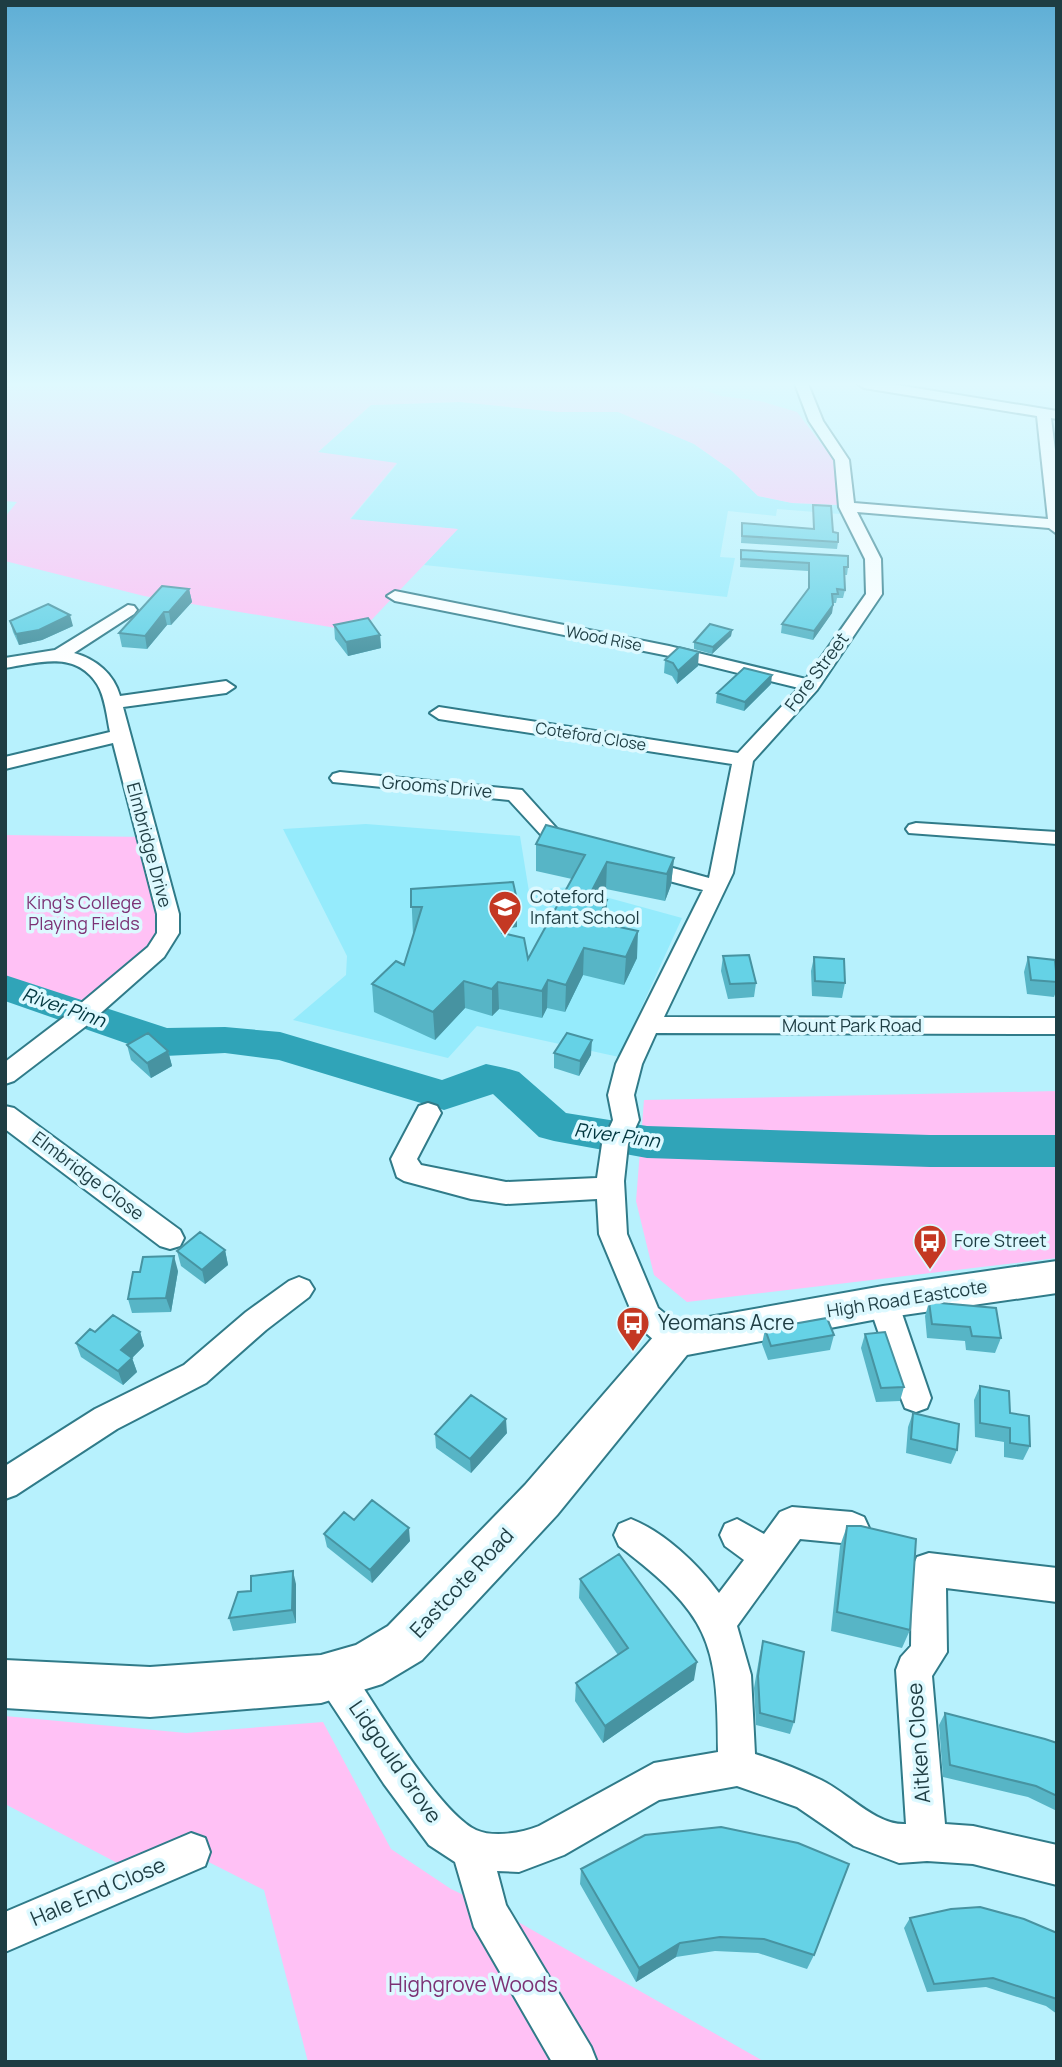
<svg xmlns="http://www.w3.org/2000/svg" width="1062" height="2067" font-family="Manrope,sans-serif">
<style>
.built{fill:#95ebfc}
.green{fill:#ffc1f5}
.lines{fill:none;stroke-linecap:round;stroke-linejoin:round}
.river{fill:#30a4b8;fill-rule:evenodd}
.minor-casing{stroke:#307b89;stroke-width:4}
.secondary-casing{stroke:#307b89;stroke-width:4}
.minor{fill:#fff;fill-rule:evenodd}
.secondary{fill:#fff;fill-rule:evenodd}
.wall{fill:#57b5c6}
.shaded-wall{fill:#4793a1}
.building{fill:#65d2e6;stroke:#4793a1;stroke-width:2}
.labels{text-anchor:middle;stroke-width:7;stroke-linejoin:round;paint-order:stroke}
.far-street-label{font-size:16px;fill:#1e3d43;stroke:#ddf9ff}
.street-label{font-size:18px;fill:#1e3d43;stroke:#ddf9ff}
.poi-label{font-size:18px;fill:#1e3d43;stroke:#ddf9ff;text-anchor:start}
.park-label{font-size:18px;fill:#7c3275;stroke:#ddf9ff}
.water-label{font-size:19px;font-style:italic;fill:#00363f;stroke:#ddf9ff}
.near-poi-label{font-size:21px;fill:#1e3d43;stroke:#ddf9ff;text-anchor:start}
.near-street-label{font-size:21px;fill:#1e3d43;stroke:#ddf9ff}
.near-park-label{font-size:21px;fill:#7c3275;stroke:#ddf9ff}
</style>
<rect width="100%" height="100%" fill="#b7f1fd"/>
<path class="built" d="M460,402L558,412H618L632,416L694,444L731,470L758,496L792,503L839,505L840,514L777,509L776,516L728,511L720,557L735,558L727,597L424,565L457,529L350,520L397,464L317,453L371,405Z
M366,824L520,836L530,898L548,889L569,887L682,918L619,1057L477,1026L448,1058L293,1020L346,975L347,956L283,829Z"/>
<path class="green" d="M5,384H687L721,396L760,401L797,412L833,459L839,505L792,503L758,496L731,470L694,444L618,412H558L460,402L371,405L318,452L397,463L350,519L458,529L360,632L144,596L5,561V517L17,502L5,501Z
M5,835L147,837L168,933L94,1007L5,976Z
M1057,1091V1258L687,1302L654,1275L636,1201L644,1100Z
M5,1716L186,1733L323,1722L391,1849L451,1889L506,1915L765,2062H308L264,1890L177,1846L123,1866L5,1804Z"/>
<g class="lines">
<path class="river" d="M5,975L167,1028L225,1027L280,1032L442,1080L486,1064L505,1068L519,1072L566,1113L647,1126L930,1135H1057V1167H930L647,1158L554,1141L539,1137L493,1094L444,1110L279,1060L225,1053L165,1056L151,1052L5,1001Z"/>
<defs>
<path id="minor" d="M795,384H808L823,421L849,460L854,503L1048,519L1037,416L864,388L858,384H891L1057,411V419L1051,418L1057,466V534L1049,528L857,512L881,559L882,594L817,690L753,761L733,873L664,1017L1057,1018V1034L656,1033L642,1064L634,1095L639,1120L628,1144L624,1181L627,1234L658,1308L686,1331L690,1340L686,1349L675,1353L664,1349L637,1325L599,1234L597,1199L506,1204L471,1199L404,1181L397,1177L391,1159L419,1106L428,1103L437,1106L441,1113L417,1159L421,1165L506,1182L597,1178L602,1144L613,1120L608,1095L616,1064L703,890L632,871L629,866L632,861L640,859L709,878L732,764L439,719L430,713L439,707L738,753L799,688L669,656L395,601L387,596L395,591L669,646L806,679L866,594L865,559L839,507L835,460L809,421Z
M128,605L134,606L137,610L134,614L74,653C96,659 114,674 120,696L226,681L235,687L226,693L123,707L179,914V933L164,957L86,1026L14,1081L5,1084V1062L68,1014L148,947L157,933V914L113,743L5,769V757L110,732C107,718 105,696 97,684C75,650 38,663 5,668V658L55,650Z
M340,772L522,790L568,841L575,842L579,847L575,852L568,853L554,849L509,800L333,782L330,778L333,774Z
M916,823L1057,832V844L909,833L906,829L909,825Z
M5,1106L14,1108L180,1230L184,1238L180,1246L170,1249L160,1246L5,1129Z
M299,1277L309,1281L314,1289L309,1297L266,1330L206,1383L117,1429L16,1495L5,1499V1466L95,1409L184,1365L246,1312L289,1281Z
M883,1290L893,1293L898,1302L931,1398L927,1408L916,1412L905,1408L901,1398L868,1302L873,1293Z
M792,1507L852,1512L864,1517L869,1528L864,1539L852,1544L800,1539L737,1626L751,1675L755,1754C778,1761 800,1770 821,1780C847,1792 876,1826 906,1824L896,1670L901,1657L911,1646L912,1569L917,1557L929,1553L1057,1568V1602L946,1588L947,1652L932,1676L945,1824L973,1826L1057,1845V1885L973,1864L927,1861L899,1863L854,1846L797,1807L737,1786L659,1800L564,1855L519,1872L497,1871L506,1905L591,2047L597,2062H552L474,1927L455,1862L429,1845L384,1784L322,1690L317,1677L322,1664L335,1659L348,1664C373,1702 439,1813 476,1830C494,1838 521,1833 539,1826L654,1763L718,1752C718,1640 709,1615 619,1546L614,1535L619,1524L631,1519C664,1532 698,1564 719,1593L744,1560L725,1546L720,1535L725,1524L737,1519L764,1534L780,1512Z
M191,1833L205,1838L210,1852L205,1866L5,1952V1912Z"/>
<path id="secondary" d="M1057,1261V1293L883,1318L687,1355L557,1515L422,1660L382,1684L321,1703L150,1717L5,1708V1660L150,1667L321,1655L356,1645L388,1626L525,1485L661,1328L675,1323L883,1286Z"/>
</defs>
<use href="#minor" class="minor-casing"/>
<use href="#secondary" class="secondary-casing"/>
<use href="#minor" class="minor"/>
<use href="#secondary" class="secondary"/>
</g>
<path class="wall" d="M813,505L833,532L838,542L837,549L741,543L742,523L813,529Z
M741,550L848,567L847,575H844L845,590L843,598H837L836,603H833L832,613L813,640L781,633L782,624L808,590V571L740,567Z
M189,589L192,602L171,625H167L147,649L122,647L119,633Z
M10,621L73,626L42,640L19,645L13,632Z
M334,625L380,635L381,648L348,656L335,639Z
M732,630L731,636L712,654L694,649V642Z
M665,660L698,666L677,684L672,676L664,673Z
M771,684L744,711L716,703L717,693Z
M536,844L674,858L671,885L665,901L606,889L601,899L607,900L606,924L637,958L624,985L583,975L565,1012L547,1008L542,1018L499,1009L492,1016L465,1008L435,1040L374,1012L372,984L404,965L413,935L411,889L517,927L502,929V933L528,959L572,879L536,871Z
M723,956L756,983L754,997L728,999L721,971Z
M814,957L845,983L842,998L812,996L811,971Z
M1028,957L1057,969V989L1054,997L1027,994L1024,972Z
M127,1045L168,1051L172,1066L151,1078L131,1060Z
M554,1053L591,1055L579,1076L554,1068Z
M225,1250L228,1265L205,1284L181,1266L177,1251Z
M178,1271L171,1312L132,1313L128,1299Z
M929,1302L1001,1338L995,1353L966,1350L965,1341L927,1338L925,1316Z
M765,1329L834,1335L830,1350L768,1360L762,1344Z
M95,1332H140L144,1346L132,1358L137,1372L123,1385L81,1357L76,1343Z
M865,1334L904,1387L900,1401L876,1402L861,1348Z
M980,1386L1010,1413L1030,1446L1023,1460L1004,1457V1442L975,1437L974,1400Z
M913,1413L957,1450L951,1464L906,1453L908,1427Z
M507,1433L471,1473L436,1448L435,1434Z
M354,1520L410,1541L372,1583L327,1547L324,1534Z
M847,1526L910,1630L902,1648L831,1631L840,1546Z
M580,1579L694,1680L603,1743L575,1701L576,1683L618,1655L579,1598Z
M296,1584V1623L233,1631L229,1618L251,1591Z
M763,1641L794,1722L790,1734L756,1725L754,1688L760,1653Z
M945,1713L1057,1743V1811L1028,1797L943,1777L939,1725Z
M581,1869L814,1955L807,1969L758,1953L715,1951L676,1957L636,1982L580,1884Z
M910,1918L1057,1933V2014L1046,2006L986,1987L927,1992L904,1928Z"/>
<path class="shaded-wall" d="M189,589L192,602L171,625L169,612Z
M833,605L832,613L813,640L814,631Z
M164,612L167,625L147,649L145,636Z
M70,615L73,626L42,640L19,645L16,634Z
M732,630L731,636L712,654L713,647Z
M380,635L381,648L348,656L346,642Z
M699,652L698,666L677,684L678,671Z
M772,675L771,684L744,711L745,702Z
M674,858L671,885L665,901L667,874Z
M607,862L606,889L588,923L589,896Z
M517,900V927L499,929V902Z
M607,900L606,927L596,922Z
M638,931L637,958L624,985L626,957Z
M584,948L583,975L565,1012L566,985Z
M548,980L547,1008L542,1018V991Z
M464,981L465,1008L435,1040L433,1012Z
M498,982L499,1009L492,1016V989Z
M592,1040L591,1055L579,1076L580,1061Z
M168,1051L172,1066L151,1078L147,1063Z
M225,1250L228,1265L205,1284L202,1270Z
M174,1256L178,1271L171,1312L166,1298Z
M140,1332L144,1346L132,1358L137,1372L123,1385L118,1371L121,1350Z
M506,1419L507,1433L471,1473L470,1459Z
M409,1528L410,1541L372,1583L370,1570Z
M293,1571L296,1584V1623L292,1610Z
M697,1662L694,1680L603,1743L605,1726Z
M680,1943L676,1957L636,1982L639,1968Z"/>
<path class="building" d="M813,505L831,506L833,532L838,533V542L742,536V523L814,529Z
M741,550L848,556V567H844L845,590L837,589L838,594H832L833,605L814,631L782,624L809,588V563L741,559Z
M162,586L189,589L169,612H164L145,636L119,633Z
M48,604L70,615L39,630L16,634L10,621Z
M368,618L380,635L346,642L334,625Z
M710,624L732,630L713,647L694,642Z
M679,647L699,652L678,671L673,663L665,660Z
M744,668L772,675L745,702L717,693Z
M546,825L674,858L667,874L607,862L589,896L607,900L596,922L638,931L626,957L584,948L566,985L548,980L542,991L498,982L492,989L464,981L433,1012L372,984L396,961L404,965L422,907H411V889L513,882L517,900L499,902L502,933L524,938L528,959L585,855L536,844Z
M749,955L756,983L730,984L723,956Z
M814,957L844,959L845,983L815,981Z
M1028,957L1055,960L1057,982L1031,980Z
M148,1033L168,1051L147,1063L127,1045Z
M567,1033L592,1040L580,1061L554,1053Z
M200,1232L225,1250L202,1270L177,1251Z
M174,1256L166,1298L128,1299L133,1272H140L143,1257Z
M929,1302L996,1308L1001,1338L972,1336L970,1327L932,1324Z
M113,1315L140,1332L121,1350L132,1358L118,1371L76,1343L90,1329L95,1332Z
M827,1318L834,1335L771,1346L765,1329Z
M885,1332L904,1387L881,1388L865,1334Z
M980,1386L1009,1391L1010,1413L1029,1416L1030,1446L1010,1443V1428L980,1423Z
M471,1395L506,1419L470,1459L435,1434Z
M913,1413L959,1424L957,1450L911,1439Z
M372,1500L409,1528L370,1570L324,1534L344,1512L354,1520Z
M847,1526H861L916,1539L910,1630L837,1612Z
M619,1554L697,1662L605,1726L576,1683L628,1648L580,1579Z
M293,1571L292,1610L229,1618L238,1592L251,1591V1576Z
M763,1641L804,1652L794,1722L760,1713L758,1676Z
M945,1713L1045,1739L1057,1743V1796L1036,1786L950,1765Z
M721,1827L798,1843L849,1864L814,1955L764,1939L720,1937L680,1943L639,1968L581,1869L645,1835Z
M980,1907L1024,1919L1057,1933V1999L993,1978L934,1984L910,1918L951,1909Z"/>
<linearGradient id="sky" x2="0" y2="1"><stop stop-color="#5eaed5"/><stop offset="0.57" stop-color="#dff9fe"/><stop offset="1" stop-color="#dff9fe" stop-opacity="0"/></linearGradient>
<rect width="1062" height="674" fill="url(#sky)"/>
<defs>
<symbol id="school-pin" viewBox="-11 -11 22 30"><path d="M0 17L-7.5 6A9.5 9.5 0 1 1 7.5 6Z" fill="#c43823" stroke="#ddf9ff"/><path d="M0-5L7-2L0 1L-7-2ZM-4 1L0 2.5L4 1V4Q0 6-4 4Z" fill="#fff"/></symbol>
<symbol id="bus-pin" viewBox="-11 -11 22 30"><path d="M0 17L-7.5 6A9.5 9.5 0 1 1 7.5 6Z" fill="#c43823" stroke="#ddf9ff"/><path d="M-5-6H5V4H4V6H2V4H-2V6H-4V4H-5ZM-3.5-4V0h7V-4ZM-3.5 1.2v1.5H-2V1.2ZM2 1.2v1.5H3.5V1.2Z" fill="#fff"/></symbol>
</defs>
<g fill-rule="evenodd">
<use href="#school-pin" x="486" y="888" width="38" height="52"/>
<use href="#bus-pin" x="911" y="1222" width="38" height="52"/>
<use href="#bus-pin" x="614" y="1304" width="38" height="52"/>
</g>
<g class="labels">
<g class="far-street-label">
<text transform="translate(604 638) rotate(11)" y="6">Wood Rise</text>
<text transform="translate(591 736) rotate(9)" y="6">Coteford Close</text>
</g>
<g class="street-label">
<text transform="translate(817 672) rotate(-53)" y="6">Fore Street</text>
<text transform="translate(437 787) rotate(5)" y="6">Grooms Drive</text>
<text transform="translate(149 845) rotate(75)" y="6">Elmbridge Drive</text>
<text x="852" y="1032">Mount Park Road</text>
<text transform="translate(88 1176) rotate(37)" y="6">Elmbridge Close</text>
<text transform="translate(907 1299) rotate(-9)" y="6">High Road Eastcote</text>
</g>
<g class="poi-label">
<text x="530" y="903">Coteford<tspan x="530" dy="21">Infant School</tspan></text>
<text x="954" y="1247">Fore Street</text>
</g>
<g class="park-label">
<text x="84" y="909">King's College<tspan x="84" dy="21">Playing Fields</tspan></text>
</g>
<g class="water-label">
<text transform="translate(64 1007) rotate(19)" y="7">River Pinn</text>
<text transform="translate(617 1135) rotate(8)" y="7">River Pinn</text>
</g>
<g class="near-poi-label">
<text x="658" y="1330">Yeomans Acre</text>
</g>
<g class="near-street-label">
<text transform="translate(462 1583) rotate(-47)" y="7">Eastcote Road</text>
<text transform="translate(919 1743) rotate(-94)" y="7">Aitken Close</text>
<text transform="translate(395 1762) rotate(55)" y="7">Lidgould Grove</text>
<text transform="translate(98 1892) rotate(-23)" y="7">Hale End Close</text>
</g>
<g class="near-park-label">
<text x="473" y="1992">Highgrove Woods</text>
</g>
</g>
<rect width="1062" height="2067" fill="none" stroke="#1e3d43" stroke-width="14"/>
</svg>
